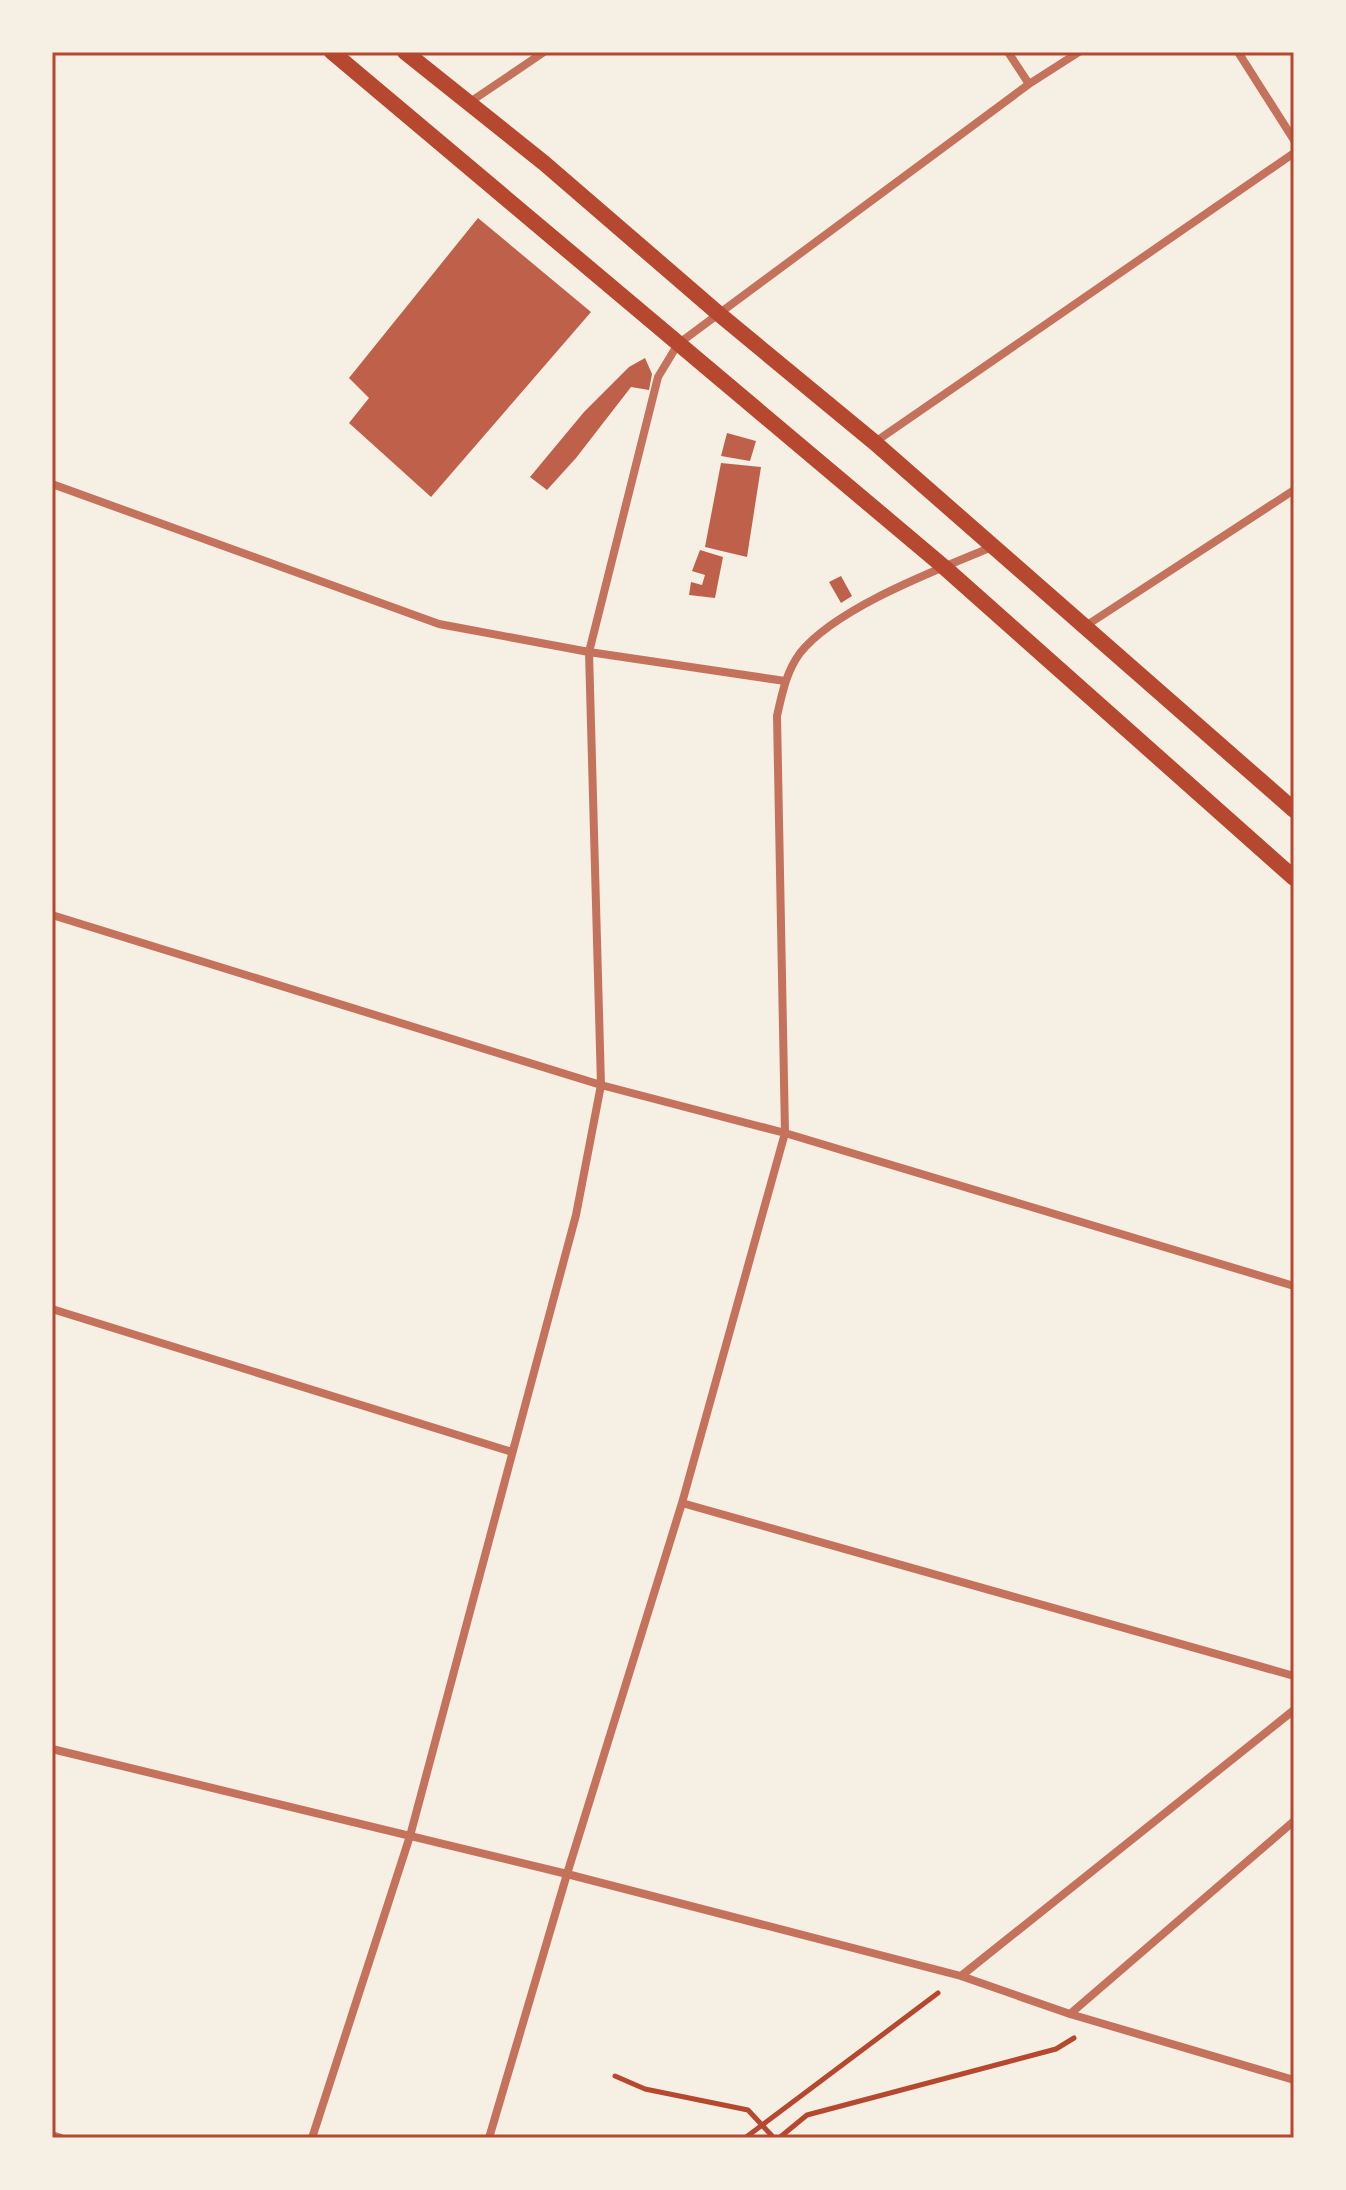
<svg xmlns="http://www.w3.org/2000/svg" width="1346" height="2190" font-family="'Sofia Sans Condensed',sans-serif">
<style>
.building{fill:#bf614a}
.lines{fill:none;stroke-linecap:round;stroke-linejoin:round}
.path{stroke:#b5482f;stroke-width:5}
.minor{stroke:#c5725c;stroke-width:8}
.secondary{stroke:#b5482f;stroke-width:16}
.neatline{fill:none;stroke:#b5482f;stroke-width:3}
</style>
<rect width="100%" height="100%" fill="#f6efe4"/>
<path class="building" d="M478,218L591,312L431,497L349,423L369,398L349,378Z
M645,358L652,374L649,390L631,387L576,458L547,490L530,477L584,412L629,367Z
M727,433L756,441L750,461L721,456Z
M721,463L761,467L747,557L705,547Z
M700,550L723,557L715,598L689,595L691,582L702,585L705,575L692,571Z
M841,576L852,596L841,603L829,582Z"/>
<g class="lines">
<path class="path" d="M615,2076L645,2089L748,2110L774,2138
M745,2138L938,1993
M779,2138L807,2115L1056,2049L1074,2038"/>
<path class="minor" d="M1008,52L1029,84
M1238,52L1294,140
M470,102L544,52
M875,442L1294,153
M52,484L439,624L589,652L785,681
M1084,627L1294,490
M52,915L601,1085L785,1133L1294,1286
M52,1309L512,1452
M682,1503L1294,1676
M52,1749L567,1874L961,1976L1070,2014L1294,2080
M961,1976L1294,1710
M1070,2014L1294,1821
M52,2135L61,2138
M312,2138L410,1836L576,1215L601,1085L589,652L658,377L678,344L1029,84L1079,52
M489,2138L567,1874L682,1503L785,1133L777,716C782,694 786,672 800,653C837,607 937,570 992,547"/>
<path class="secondary" d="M332,52L944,567L1294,878
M405,52L544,163L719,314L874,442L1294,810"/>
</g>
<rect width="1346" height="2190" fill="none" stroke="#f6efe4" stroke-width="108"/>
<rect x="54" y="54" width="1238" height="2082" class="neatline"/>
</svg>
